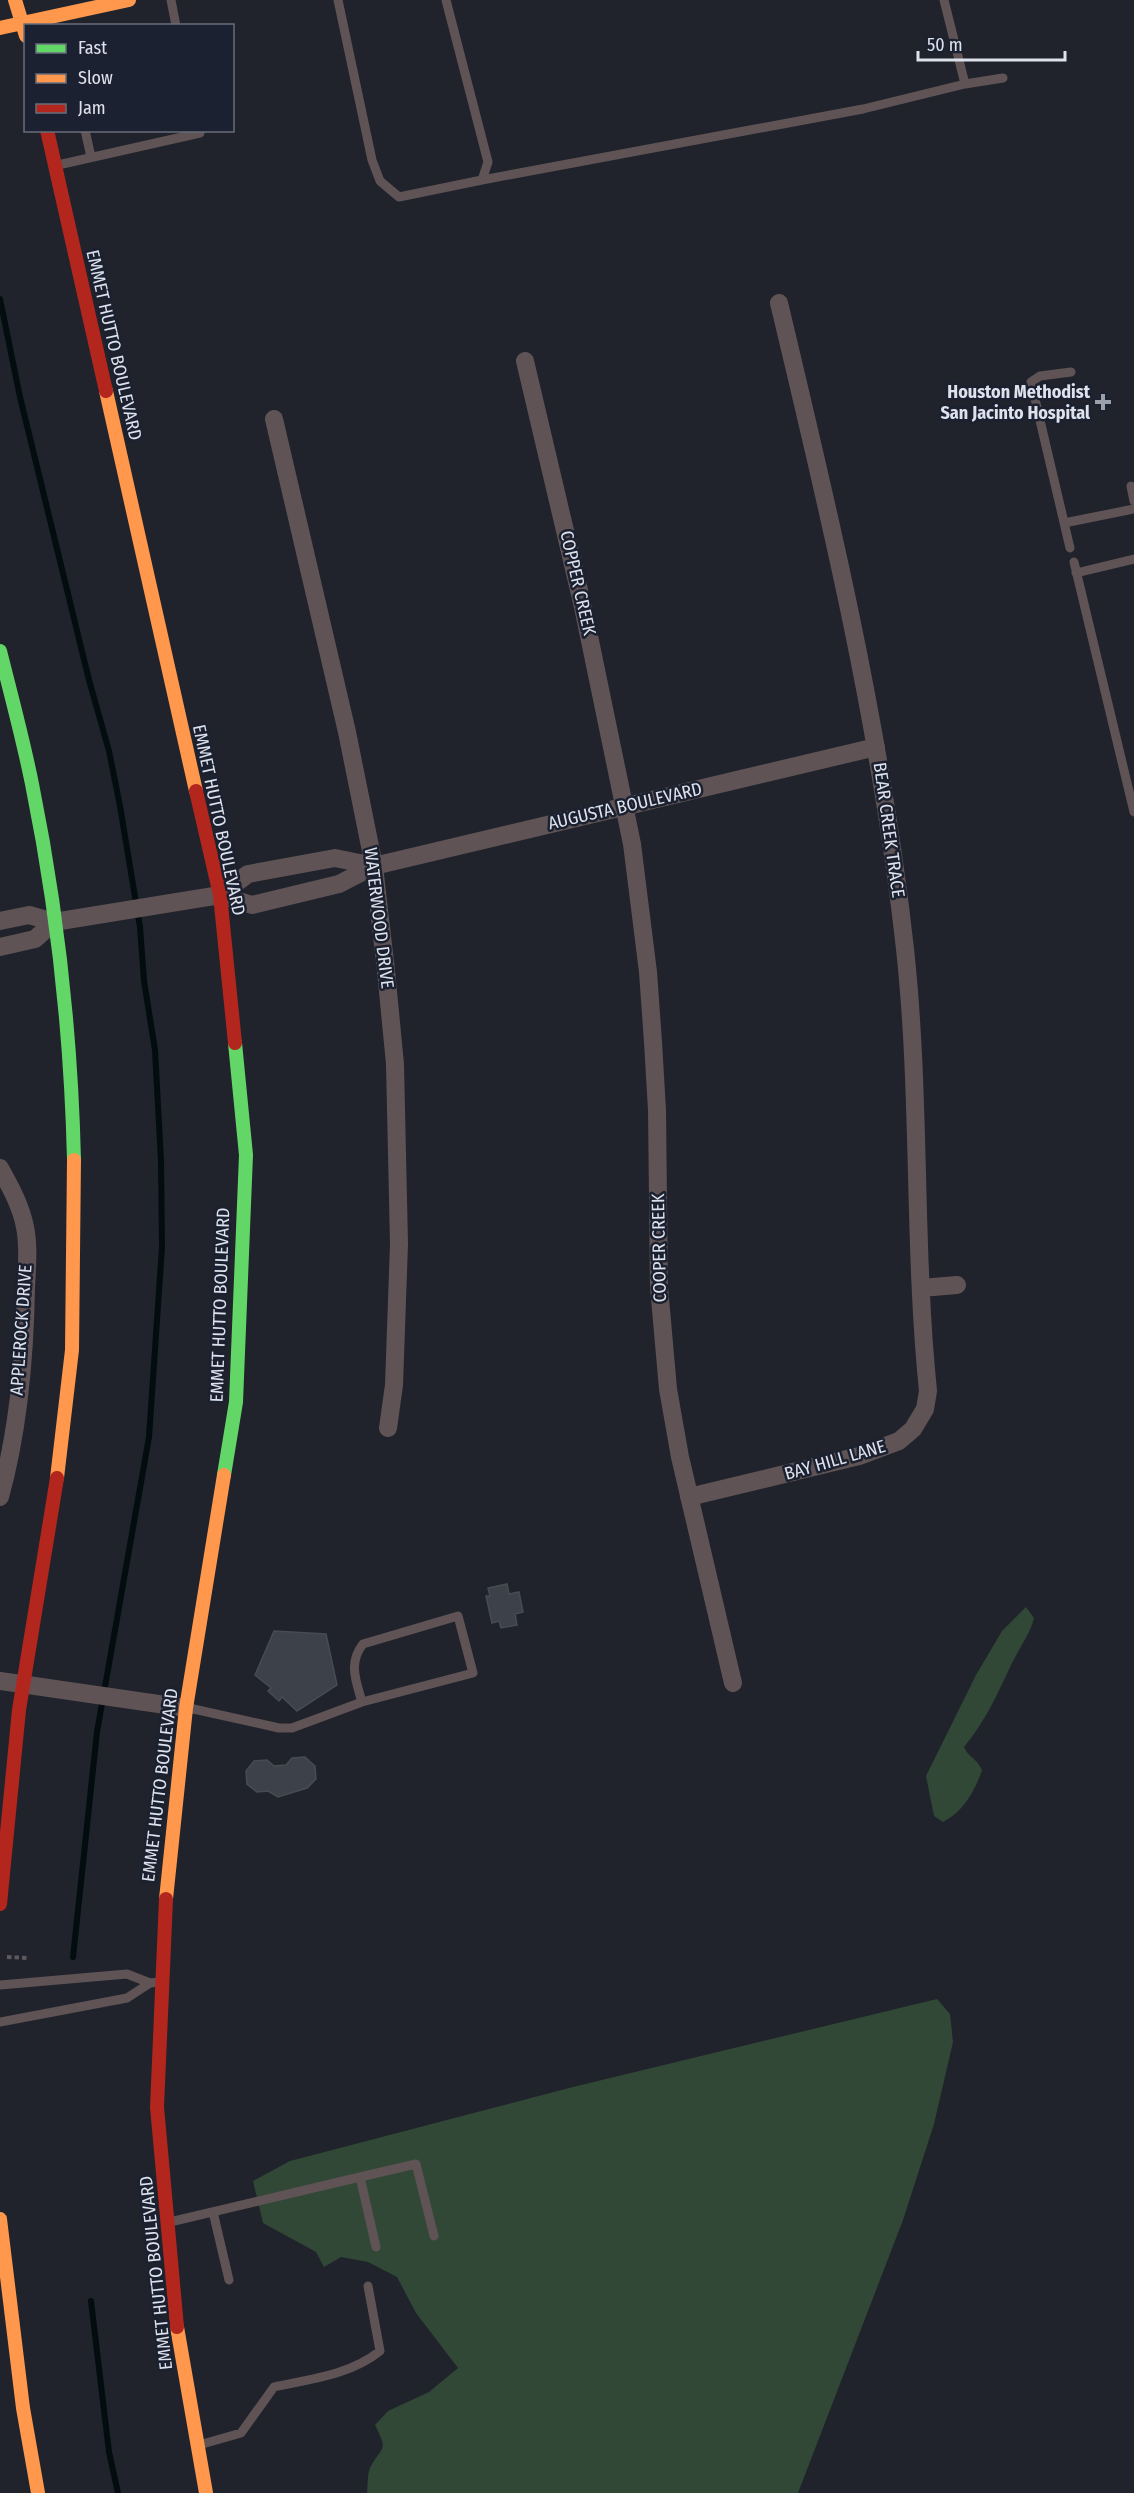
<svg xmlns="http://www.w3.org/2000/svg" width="1134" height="2493" font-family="'Fira Sans Condensed',sans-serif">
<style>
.green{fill:#304835}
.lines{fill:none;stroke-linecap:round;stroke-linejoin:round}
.stream{stroke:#030d0f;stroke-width:6}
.building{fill:#3c414a;stroke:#484b52;stroke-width:1.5}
.path{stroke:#5d595c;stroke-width:4;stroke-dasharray:4.5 3;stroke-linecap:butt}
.lane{stroke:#5f5355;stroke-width:9}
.street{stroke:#5f5355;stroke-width:18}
.fast{stroke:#63d668;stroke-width:14}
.slow{stroke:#ff974d;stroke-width:14}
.jam{stroke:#b3261e;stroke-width:14}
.poi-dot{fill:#9b9fa8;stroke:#1b2130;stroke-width:2}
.labels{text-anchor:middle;stroke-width:5;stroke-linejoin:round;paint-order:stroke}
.street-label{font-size:18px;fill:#dde2ec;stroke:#1b2130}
.poi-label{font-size:18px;font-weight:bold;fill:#dde2ec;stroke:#1b2130;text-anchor:end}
</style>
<rect width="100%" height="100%" fill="#20232b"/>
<path class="green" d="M1026,1607L1034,1618C1030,1634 1020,1647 1012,1663C998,1693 985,1722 964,1747C969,1758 975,1756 982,1770C975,1791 963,1812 943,1822L934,1816L926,1776L976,1675L1002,1631Z
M937,1999L950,2014L953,2042L934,2124L903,2220L798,2493H367C368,2485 367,2475 370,2468C382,2445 389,2453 375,2425L388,2411L429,2392L458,2368L416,2313L397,2277L368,2262L341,2257L324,2267L316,2252L263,2223L253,2181L290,2161L573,2087Z"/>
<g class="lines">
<path class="stream" d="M0,299L20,397L89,680L109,751L120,806L140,927L144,981L155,1050L161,1161L162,1247L149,1437L97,1732L73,1957
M91,2301L109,2452L118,2493"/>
</g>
<path class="building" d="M507,1584L509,1594L519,1592L523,1612L515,1614L517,1625L501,1628L499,1621L492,1623L486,1596H490L488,1588Z
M274,1631L326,1634L337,1685L297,1711L282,1697L279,1701L268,1691L271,1688L255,1675Z
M305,1757L315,1766L316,1779L307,1788L278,1797L268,1791L257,1792L247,1784L246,1771L254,1761L267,1760L274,1766L286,1765L292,1758Z"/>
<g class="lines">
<path class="path" d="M7,1957L27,1958"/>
<path class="lane" d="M171,0L176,26
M338,0L372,160L380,181L399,197L482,180L488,162L446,0
M944,0L965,84L1003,78
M85,130L91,157
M58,165L200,133V130
M482,180L863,109L965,84
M1131,486L1134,501
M1064,523L1134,509
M1070,548L1031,382L1040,376L1071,372
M1074,562L1134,812
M1076,573L1134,559
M189,1708L279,1728H292L362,1702L473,1673L458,1616L363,1644C348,1663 356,1681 362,1702
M0,1985L127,1974L150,1983L160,1982
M0,2022L127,1998L150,1983
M360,2177L416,2164L434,2236
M213,2212L229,2280
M170,2222L360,2177L376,2247
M199,2445L241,2433L274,2387C311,2379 350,2375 380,2351L368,2286"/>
<path class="street" d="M525,361L583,607L632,844L648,972L653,1042L657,1110L659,1287L668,1389L680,1457L733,1683
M274,419L347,732L374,866L386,971L395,1064L399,1244L394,1385L388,1428
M220,895L252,905L339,884L374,866L876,747
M0,921L29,915L54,922L220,895L248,874L335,858L374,866
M0,947L35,939L54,922
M0,1168C10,1186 21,1206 25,1227C29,1246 27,1267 26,1287C25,1354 18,1431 0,1497
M921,1288L957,1285
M689,1497L859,1456L899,1441L913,1429L925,1409L928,1391C913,1244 921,1096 905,949C881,730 830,516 779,303
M0,1681L186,1708"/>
<path class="fast" d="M0,651C11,695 23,739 32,784C57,907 71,1034 74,1160
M224,1475L236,1402L246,1155L235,1043"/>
<path class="slow" d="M15,0L26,36
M0,28L129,0
M106,391L196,791
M57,1478L72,1350L74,1160
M166,1899L186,1708L224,1475
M0,2219L23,2408L38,2493
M177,2327L206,2493"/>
<path class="jam" d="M47,130L106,391
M196,791L220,895L235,1043
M166,1899L157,2107L177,2327
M0,1904L19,1710L57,1478"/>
</g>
<path class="poi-dot" d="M1100 393h6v6h6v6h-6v6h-6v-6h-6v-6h6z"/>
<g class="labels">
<g class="street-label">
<text transform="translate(114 345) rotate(77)" y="6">EMMET HUTTO BOULEVARD</text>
<text transform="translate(578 583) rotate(77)" y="6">COPPER CREEK</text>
<text transform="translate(625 806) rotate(-13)" y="6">AUGUSTA BOULEVARD</text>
<text transform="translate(219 820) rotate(78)" y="6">EMMET HUTTO BOULEVARD</text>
<text transform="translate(889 830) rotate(82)" y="6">BEAR CREEK TRACE</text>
<text transform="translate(379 918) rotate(83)" y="6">WATERWOOD DRIVE</text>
<text transform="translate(659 1248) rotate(-91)" y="6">COOPER CREEK</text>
<text transform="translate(220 1305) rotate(-88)" y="6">EMMET HUTTO BOULEVARD</text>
<text transform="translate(21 1330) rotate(-86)" y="6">APPLEROCK DRIVE</text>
<text transform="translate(835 1460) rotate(-16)" y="6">BAY HILL LANE</text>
<text transform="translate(160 1785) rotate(-83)" y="6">EMMET HUTTO BOULEVARD</text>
<text transform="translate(156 2273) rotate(-96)" y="6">EMMET HUTTO BOULEVARD</text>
</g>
<g class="poi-label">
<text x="1090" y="398">Houston Methodist<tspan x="1090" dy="21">San Jacinto Hospital</tspan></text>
</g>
</g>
<rect x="24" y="24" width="210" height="108" fill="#1b2130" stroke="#696e7b" stroke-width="1.5"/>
<rect x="36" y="44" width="30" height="9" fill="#63d668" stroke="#696e7b" stroke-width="1.5"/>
<text x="78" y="54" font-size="18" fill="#dde2ec">Fast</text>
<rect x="36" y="74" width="30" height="9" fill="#ff974d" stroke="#696e7b" stroke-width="1.5"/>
<text x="78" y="84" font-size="18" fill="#dde2ec">Slow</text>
<rect x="36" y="104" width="30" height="9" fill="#b3261e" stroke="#696e7b" stroke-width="1.5"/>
<text x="78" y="114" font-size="18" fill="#dde2ec">Jam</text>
<path d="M918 51v9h147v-9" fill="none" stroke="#dde2ec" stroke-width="3"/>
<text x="927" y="51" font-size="18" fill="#dde2ec" stroke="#1b2130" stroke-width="4.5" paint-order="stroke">50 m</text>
</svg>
